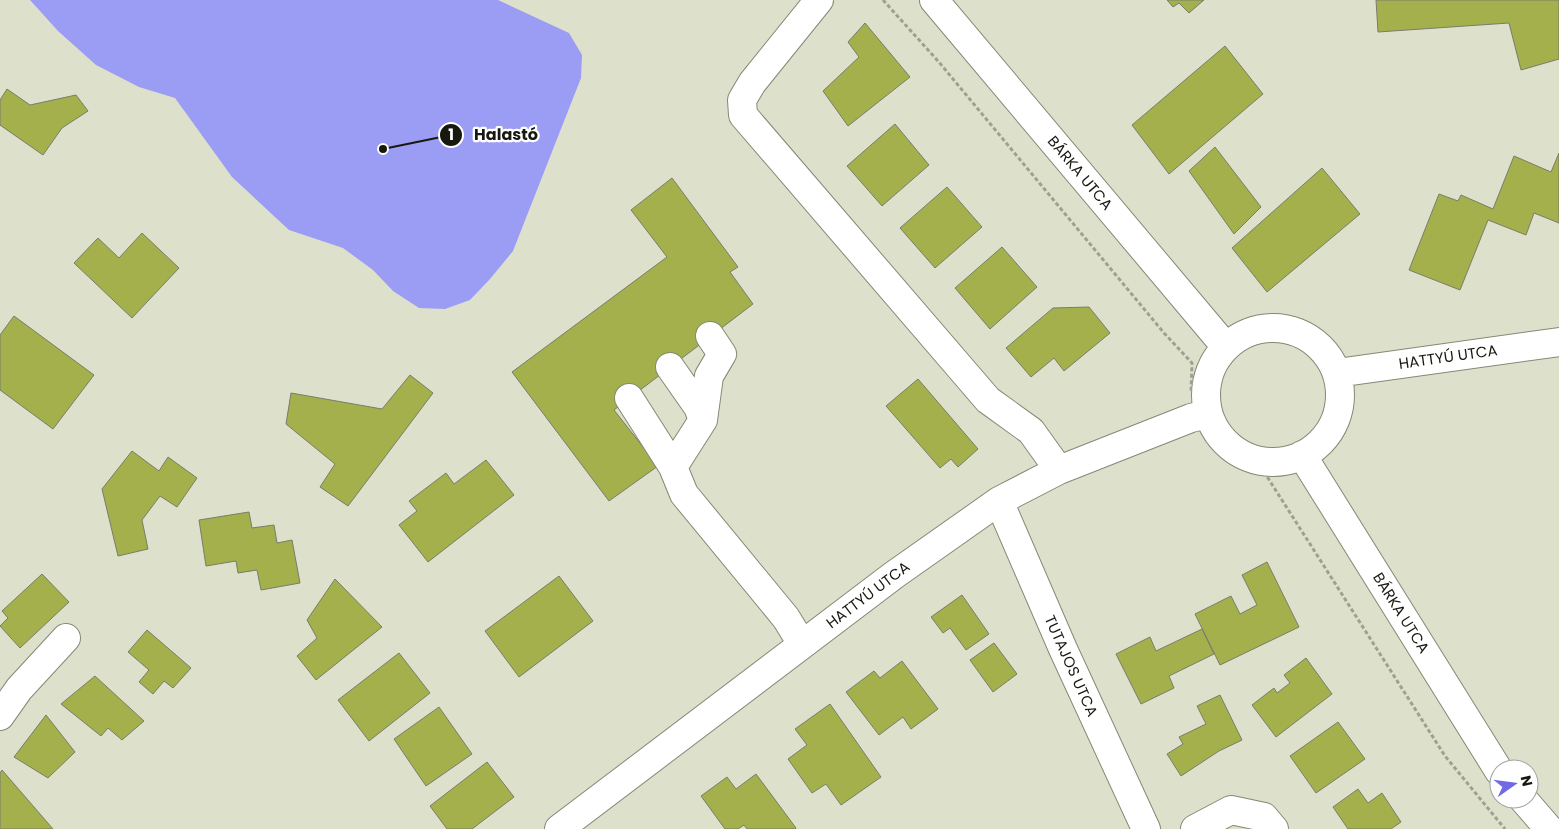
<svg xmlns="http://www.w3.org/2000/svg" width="1559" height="829" font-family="Poppins,sans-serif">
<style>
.water{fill:#9b9cf3}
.building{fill:#a3b04c;stroke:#797d6a}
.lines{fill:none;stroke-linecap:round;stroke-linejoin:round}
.minor-casing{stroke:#858875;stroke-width:30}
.path{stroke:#9ea191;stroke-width:3;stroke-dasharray:4 2.5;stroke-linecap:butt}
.minor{stroke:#fff;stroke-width:28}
.labels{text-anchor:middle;stroke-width:4.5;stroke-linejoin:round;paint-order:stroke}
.street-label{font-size:15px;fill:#171911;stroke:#fff}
.leader{fill:none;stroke:#171911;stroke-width:2}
.callout-dot{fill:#171911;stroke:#fff;stroke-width:2}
.mark-label{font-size:15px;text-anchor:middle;font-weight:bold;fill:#fff}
.callout-label{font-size:16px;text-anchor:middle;font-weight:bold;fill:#171911;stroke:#fff;stroke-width:4.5;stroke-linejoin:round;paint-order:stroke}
</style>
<rect width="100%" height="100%" fill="#dde1cc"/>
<path class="water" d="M30,0H498L569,33L582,55L581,78L513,251L490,279L470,300L445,309L419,308L393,291L373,270L343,248L289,230L232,177L175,98L139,87L96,65L58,31Z"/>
<path class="building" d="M1167,0H1204L1189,13L1179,3L1173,7Z
M1376,0H1559V59L1521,70L1509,23L1378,32Z
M865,23L910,77L848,126L823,91L859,57L848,42Z
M1225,46L1263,94L1169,174L1132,125Z
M7,89L30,105L76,95L88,111L62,128L43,155L0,125V100Z
M895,124L929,165L882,206L847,166Z
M1215,147L1261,207L1234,234L1189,171Z
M1559,153V223L1534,213L1526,235L1488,220L1460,290L1409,270L1439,194L1458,201L1461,195L1493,209L1514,156L1551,172Z
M1322,168L1360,214L1267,292L1232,248Z
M672,178L738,267L730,272L753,304L614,410L658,466L609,501L512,372L667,257L631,210Z
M947,187L982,227L935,268L900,228Z
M142,233L179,268L132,318L74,263L98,238L119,258Z
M1002,247L1037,287L990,329L955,288Z
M1089,307L1110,333L1064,371L1054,358L1031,377L1006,348L1053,308Z
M14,316L94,375L53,429L0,390V335Z
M410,375L433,393L348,506L320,487L335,464L286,424L291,393L382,409Z
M918,379L978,449L958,467L951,459L940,468L886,406Z
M132,451L159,471L168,457L197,478L177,507L160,496L142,520L148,549L118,556L102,489Z
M486,460L514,495L428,562L399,525L417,511L409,501L446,473L454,484Z
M249,512L252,528L274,525L277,543L292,540L300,583L261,590L257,570L238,573L236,561L206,566L199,520Z
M1267,562L1299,627L1220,665L1195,614L1231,596L1240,614L1257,605L1242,575Z
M42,574L69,602L20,648L0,626L8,618L2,611Z
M559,576L593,621L519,677L485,631Z
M335,579L382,627L316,680L297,656L317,638L307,620Z
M962,595L989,634L966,650L950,628L943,633L931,617Z
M1202,629L1214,654L1169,676L1174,688L1141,704L1116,654L1150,637L1156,651Z
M147,630L191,668L173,688L164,681L153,694L139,682L149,670L128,652Z
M994,643L1017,674L993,692L970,660Z
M399,653L430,693L369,741L338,700Z
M1306,658L1332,694L1276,737L1252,705L1274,688L1277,693L1290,683L1284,675Z
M902,661L938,709L911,729L903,717L879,735L846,692L874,671L880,678Z
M95,676L144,721L122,740L108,728L101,736L61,704Z
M1220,695L1242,740L1219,751L1181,776L1167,754L1183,744L1179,737L1206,724L1197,706Z
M830,704L881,777L841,805L826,784L812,793L788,759L807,745L795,729Z
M439,707L472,754L426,786L394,739Z
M46,715L75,752L48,778L14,757Z
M1338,722L1365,759L1316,793L1290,756Z
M487,762L514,797L472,829H447L430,806Z
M2,770L53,829H0V773Z
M756,774L796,828L795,829H747L744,825L738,829H725L701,796L727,777L736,789Z
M1358,789L1368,803L1382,793L1401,822L1391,829H1348L1333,807Z"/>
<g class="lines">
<defs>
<path id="minor" d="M819,0L752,83L742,100L743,115L988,400L1031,431L1059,470
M934,0L1226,347
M1206 395a67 67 0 1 1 134 0a67 67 0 1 1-134 0Z
M670,367L698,407L703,420L673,467
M1337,373L1559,342
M629,398L673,467L684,494L786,618L802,644
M703,420L709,376L722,354L710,336
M1302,455L1499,771
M999,501L1063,649L1146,829
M0,716L19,689L66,638
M1523,799L1549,829
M559,829L894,575L999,501L1059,470L1191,418L1208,414
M1195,829L1231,810L1264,817L1274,829"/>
</defs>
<use href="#minor" class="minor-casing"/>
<path class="path" d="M883,0L938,61L1164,333L1192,363L1191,392
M1206,441L1266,475L1445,756L1505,829"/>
<use href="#minor" class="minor"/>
</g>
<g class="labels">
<g class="street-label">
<text transform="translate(1080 173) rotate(50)" y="5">BÁRKA UTCA</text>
<text transform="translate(1448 357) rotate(-8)" y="5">HATTYÚ UTCA</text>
<text transform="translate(868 595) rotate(-37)" y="5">HATTYÚ UTCA</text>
<text transform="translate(1401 613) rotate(58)" y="5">BÁRKA UTCA</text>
<text transform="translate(1071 666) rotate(66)" y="5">TUTAJOS UTCA</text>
</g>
</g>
<path class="leader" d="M383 149L451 135"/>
<g class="callout-dot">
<circle cx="383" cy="149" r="5"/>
<circle cx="451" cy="135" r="12"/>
</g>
<g class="mark-label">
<text x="451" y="140">1</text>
</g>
<g class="callout-label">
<text x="506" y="140">Halastó</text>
</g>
<g transform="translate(1514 784) rotate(76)"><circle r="24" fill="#ffffff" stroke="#a2a3a0"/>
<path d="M0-4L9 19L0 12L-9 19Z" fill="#7269e4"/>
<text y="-8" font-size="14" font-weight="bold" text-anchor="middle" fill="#171911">N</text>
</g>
</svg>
